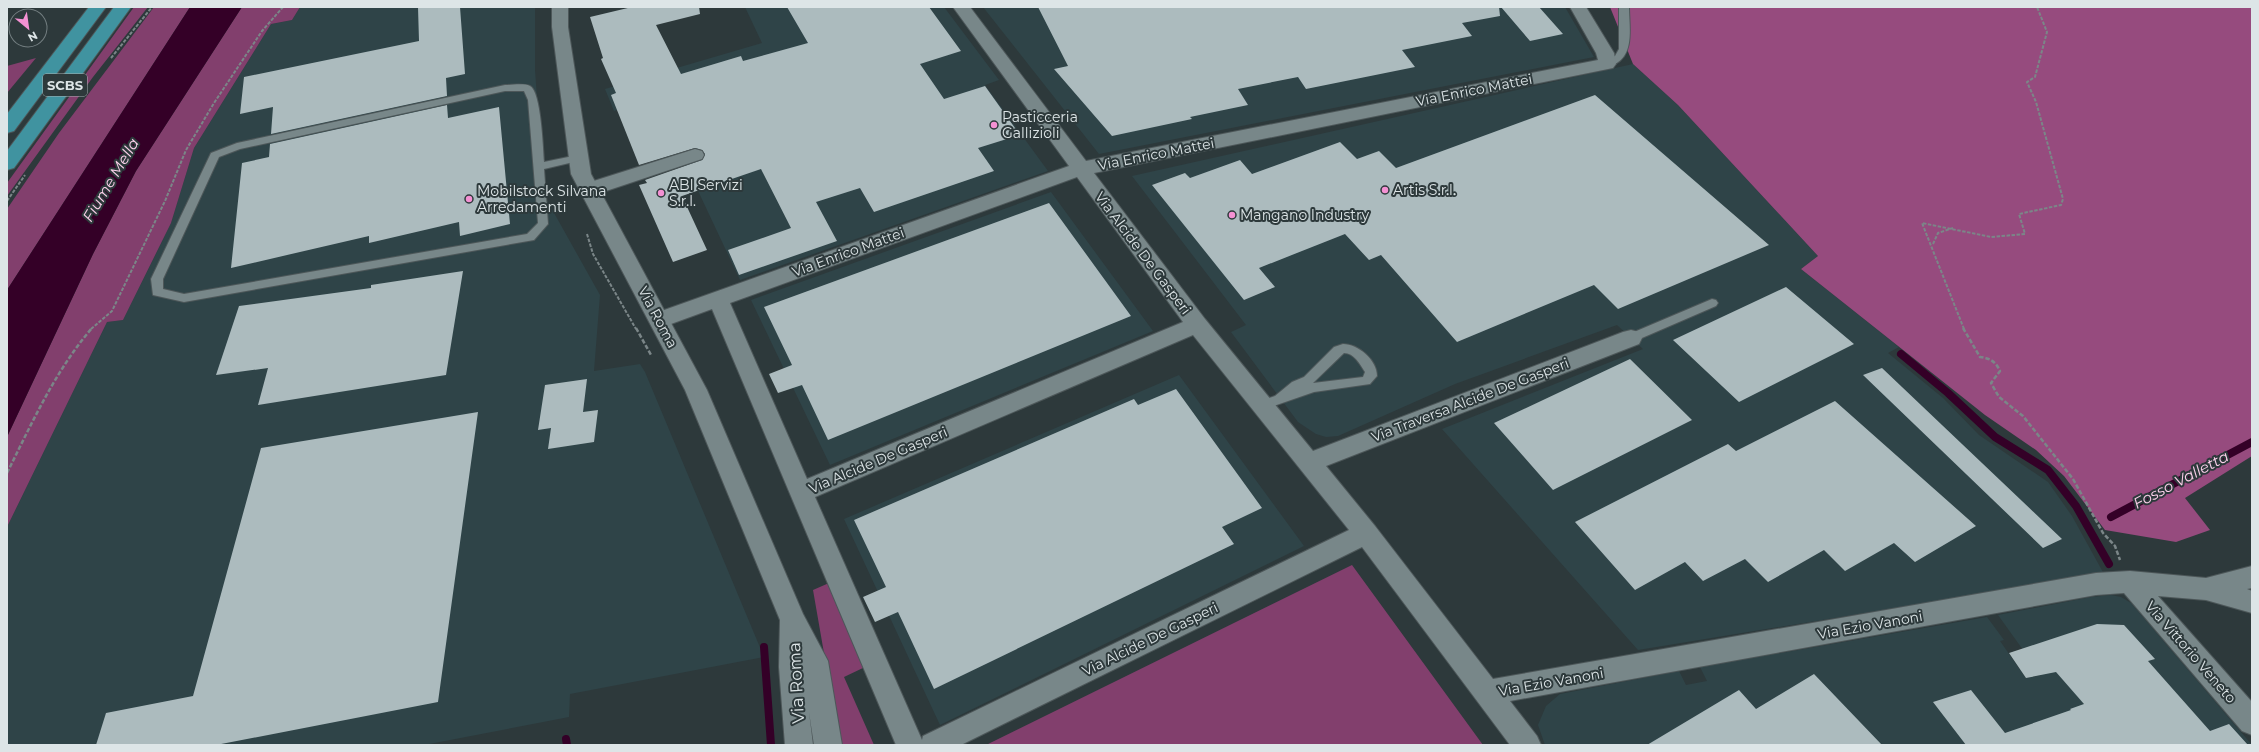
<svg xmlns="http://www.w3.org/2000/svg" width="2259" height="752" font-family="Montserrat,sans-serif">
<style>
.built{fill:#2f4448}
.green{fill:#823f6d}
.forest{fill:#964b7e}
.water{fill:#340027}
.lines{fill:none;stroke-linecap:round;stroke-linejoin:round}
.stream{stroke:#340027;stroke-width:8}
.building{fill:#acbbbe}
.service-casing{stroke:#4d5759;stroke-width:2}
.minor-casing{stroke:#4d5759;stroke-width:2}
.tertiary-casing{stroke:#4d5759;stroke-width:2}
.trunk-casing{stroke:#4d5759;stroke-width:2}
.path-far1{stroke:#7b8688;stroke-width:2;stroke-dasharray:3.5 1.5;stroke-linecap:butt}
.path{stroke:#7b8688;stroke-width:2.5;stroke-dasharray:4.5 2;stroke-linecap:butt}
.service{fill:#788789;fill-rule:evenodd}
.minor{fill:#788789;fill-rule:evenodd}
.tertiary{fill:#788789;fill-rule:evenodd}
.trunk{fill:#4093a0;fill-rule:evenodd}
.poi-dot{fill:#f491d3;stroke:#2d393b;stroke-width:1.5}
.labels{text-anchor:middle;stroke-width:4;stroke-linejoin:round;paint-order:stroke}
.shield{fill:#2d393b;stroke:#a8b1b3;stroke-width:1}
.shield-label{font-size:13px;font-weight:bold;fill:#dde5e7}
.street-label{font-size:14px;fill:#dde5e7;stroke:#2d393b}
.poi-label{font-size:14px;fill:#dde5e7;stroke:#2d393b;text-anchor:start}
.water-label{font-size:15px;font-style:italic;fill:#fdd1ec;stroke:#2d393b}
.near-street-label{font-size:17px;fill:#dde5e7;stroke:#2d393b}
</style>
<rect width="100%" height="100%" fill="#2d393b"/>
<path class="built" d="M300,7H535V70L544,195L600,295L594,371L640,364L645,372L764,657L570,694L569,717L424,745H7V527L107,322L123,320L171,223L194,148L271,24L292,20Z
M745,7H944L999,80L985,85L1048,171L740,280L684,161L699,156L673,100H649L614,111L605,89L762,43Z
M983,7H1565L1594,57L1099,154Z
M1633,64L1678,105L1818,256L1801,269L1899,347L1888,353L1943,398L1979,435L2048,482L2072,516L2104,574L1638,650L1442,429L1643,349L1617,325L1455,384L1338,436L1326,437L1316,434L1298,422L1231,332L1246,325L1132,176Z
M1051,192L1153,331L830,465L751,300Z
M1179,375L1304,546L940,725L844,519Z
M2111,595L2121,597L2131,603L2252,745H1545L1538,725L1546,706L1560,694L1679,671L1686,685L1707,681L1700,667L1987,617L2004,640L2000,641L2026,678L2041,675L1998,615L2091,597Z"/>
<path class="green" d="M134,7H148L93,77L7,196V183Z
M154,7H190L7,290V209L59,133Z
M242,7H300L292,20L271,24L194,148L171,223L123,320L107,322L7,527V437L93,254L136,171Z
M36,58L7,93V66Z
M1352,565L1483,745H986Z
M829,583L865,667L844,677L874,745H840L813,590Z"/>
<path class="forest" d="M1610,7H2252V456L2185,498L2210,530L2176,542L2105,530L2064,476L2036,450L1985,415L1801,269L1818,256L1678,105L1633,64Z"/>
<path class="water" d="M190,7H242L136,171L93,254L7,437V290Z"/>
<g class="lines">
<path class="stream" d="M1901,354L1948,393L1995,437L2048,470L2076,506L2109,564
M2111,517L2252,442
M764,647L771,745
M566,739L567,745"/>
</g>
<path class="building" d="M418,7H460L465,74L446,78L447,96L271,134L273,107L240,114L244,77L419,41Z
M632,7H699L700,14L656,25L681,74L741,56L743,61L808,43L787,7H929L961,51L920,64L944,99L985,86L1020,135L978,148L994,171L874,212L860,188L816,202L837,241L739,275L728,250L791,228L761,169L682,196L707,250L673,262L639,185L647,183L645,180L702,160L705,154L702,150L695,148L639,165L611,95L616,93L601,59L603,58L590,17Z
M1038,7H1499L1500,16L1462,23L1472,36L1402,50L1415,67L1306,89L1298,77L1238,89L1248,105L1190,117L1192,119L1112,136L1054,69L1068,66Z
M1501,7H1539L1563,34L1530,41Z
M1595,95L1769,245L1618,309L1594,285L1457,342L1381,255L1369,260L1345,234L1259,268L1275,287L1244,300L1152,185L1185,173L1190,178L1240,160L1252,174L1340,142L1357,159L1379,151L1396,168Z
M447,105L448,118L499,107L510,224L460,236L459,222L369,243V236L231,268L242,163L269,157L270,144Z
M1049,203L1131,316L828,440L802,385L778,393L769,374L792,365L764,307Z
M463,271L446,375L258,405L268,368L216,375L239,306L371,288V285Z
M1786,287L1854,344L1739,402L1673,340Z
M1630,359L1692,420L1553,490L1494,423Z
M1882,368L2062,539L2043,548L1863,375Z
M587,379L583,412L598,410L594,442L548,449L551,428L538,430L545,385Z
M1176,389L1262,508L1222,527L1234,544L934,689L898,612L875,622L863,597L886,587L854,520L1134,399L1138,405Z
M1835,401L1976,526L1915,562L1894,543L1845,571L1824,550L1768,582L1745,559L1703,581L1685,562L1635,590L1575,522L1728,444L1736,451Z
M478,412L438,702L216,745H96L106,713L193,696L261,448Z
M2097,624L2124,625L2155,659L2148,661L2210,731L2229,724L2248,745H1966L1933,702L1971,690L2005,733L2071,710L2070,709L2084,704L2056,672L2026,678L2009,653Z
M1814,674L1882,745H1647L1739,690L1756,709Z"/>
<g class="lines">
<defs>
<path id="service" d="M1619,7H1629C1629,26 1635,54 1615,64C1611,66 1608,67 1604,66V62L1615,56L1619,49Z
M505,85C512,85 524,83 530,86C541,91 543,149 544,162L578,155L583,158L582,160L544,169L548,224L534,240L184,302L153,295L151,279L211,153L237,143ZM505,91H524L528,100L538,223L527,234L184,294L163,289V279L219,157L240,149Z
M1712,299L1716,300L1718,303L1716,306L1635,341H1627L1625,338L1627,335Z
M1343,344C1358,344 1377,360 1377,376L1370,384L1314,392L1262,410L1258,408L1256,405L1258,402L1275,396L1292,382L1304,377L1334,347ZM1344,353C1354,353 1360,364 1365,372L1363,377L1313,383Z"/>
<path id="minor" d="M953,7H970L1086,161L1598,60L1596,53L1570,7H1586L1614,53L1616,64L1613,68L1094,173L1205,319L1313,451L1623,332L1631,330L1639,332L1642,338L1639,344L1326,466L1375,526L1493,679L2096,573L2130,571L2206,578L2252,566V588L2247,589L2252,591V613L2206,600L2158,596L2252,702V735L2242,731L2124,593L2096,595L1510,701L1537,736L1541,745H1510L1362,547L961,745H896L712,309L660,328L653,326L649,320L653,314L1069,166ZM1077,177L1183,322L807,479L730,303ZM1193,335L1349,530L923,736L922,740L815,497Z
M695,149L702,151L704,155L702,159L588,197L581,195L578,190L581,185Z"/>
<path id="tertiary" d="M552,7H568V27L591,174L707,390L803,614L828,661L842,745H814L809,712L813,745H785L779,667L780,620L685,390L571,174L552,27Z"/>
<path id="trunk" d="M89,7H106L14,131L7,133V114Z
M114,7H131L14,168L7,170V151Z"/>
</defs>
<use href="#service" class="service-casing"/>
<use href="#minor" class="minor-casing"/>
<use href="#tertiary" class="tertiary-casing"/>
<use href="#trunk" class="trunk-casing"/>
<path class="path-far1" d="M111,58L152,7
M7,201L25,175
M587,234L593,254L636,329
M1933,244L1938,233L1953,228
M91,329L112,311L165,201L186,150L214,103L262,31L283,7
M1964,329L1922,223L1991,237L2025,234L2019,214L2061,205L2063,199L2036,102L2027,82L2035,77L2047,32L2037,7"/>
<path class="path" d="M636,328L651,355
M1963,328L1980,357C1990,358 1996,362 2000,371L1991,383L1999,397L2023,416L2073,479L2103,533L2115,546L2120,560
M7,473C32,423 55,371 92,328"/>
<use href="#service" class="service"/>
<use href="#minor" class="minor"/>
<use href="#tertiary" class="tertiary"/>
<use href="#trunk" class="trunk"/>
</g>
<g class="poi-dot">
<circle cx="994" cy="125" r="4"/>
<circle cx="1385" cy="190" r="4"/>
<circle cx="661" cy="193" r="4"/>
<circle cx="469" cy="199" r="4"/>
<circle cx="1232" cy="215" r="4"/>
</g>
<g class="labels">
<rect class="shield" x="43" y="74" width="44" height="22" rx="3"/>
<g class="shield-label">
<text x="65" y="90">SCBS</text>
</g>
<g class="street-label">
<text transform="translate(1474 90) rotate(-11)" y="5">Via Enrico Mattei</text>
<text transform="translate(1156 154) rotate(-11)" y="5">Via Enrico Mattei</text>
<text transform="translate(848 252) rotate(-20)" y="5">Via Enrico Mattei</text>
<text transform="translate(1143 253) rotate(53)" y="5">Via Alcide De Gasperi</text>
<text transform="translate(658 317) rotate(62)" y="5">Via Roma</text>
<text transform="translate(1470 400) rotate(-21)" y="5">Via Traversa Alcide De Gasperi</text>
<text transform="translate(878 460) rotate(-23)" y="5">Via Alcide De Gasperi</text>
<text transform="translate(1870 625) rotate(-10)" y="5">Via Ezio Vanoni</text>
<text transform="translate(1150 639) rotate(-26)" y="5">Via Alcide De Gasperi</text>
<text transform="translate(2191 652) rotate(49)" y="5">Via Vittorio Veneto</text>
<text transform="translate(1551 682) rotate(-10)" y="5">Via Ezio Vanoni</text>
</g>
<g class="poi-label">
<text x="1002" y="122">Pasticceria<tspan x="1002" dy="16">Gallizioli</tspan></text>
<text x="669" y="190">ABI Servizi<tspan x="669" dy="16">S.r.l.</tspan></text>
<text x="1393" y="195">Artis S.r.l.</text>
<text x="477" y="196">Mobilstock Silvana<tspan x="477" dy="16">Arredamenti</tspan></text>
<text x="1240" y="220">Mangano Industry</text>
</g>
<g class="water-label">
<text transform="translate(111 180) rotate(-59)" y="5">Fiume Mella</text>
<text transform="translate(2181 480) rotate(-28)" y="5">Fosso Valletta</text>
</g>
<g class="near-street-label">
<text transform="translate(796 683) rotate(-93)" y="6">Via Roma</text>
</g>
</g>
<rect width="2259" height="752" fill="none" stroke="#dde5e7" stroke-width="16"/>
<g transform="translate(28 28) rotate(151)"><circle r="19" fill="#2d393b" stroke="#737e80"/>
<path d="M0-3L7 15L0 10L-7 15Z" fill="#f491d3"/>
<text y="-6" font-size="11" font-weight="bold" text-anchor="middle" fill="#dde5e7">N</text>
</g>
</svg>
